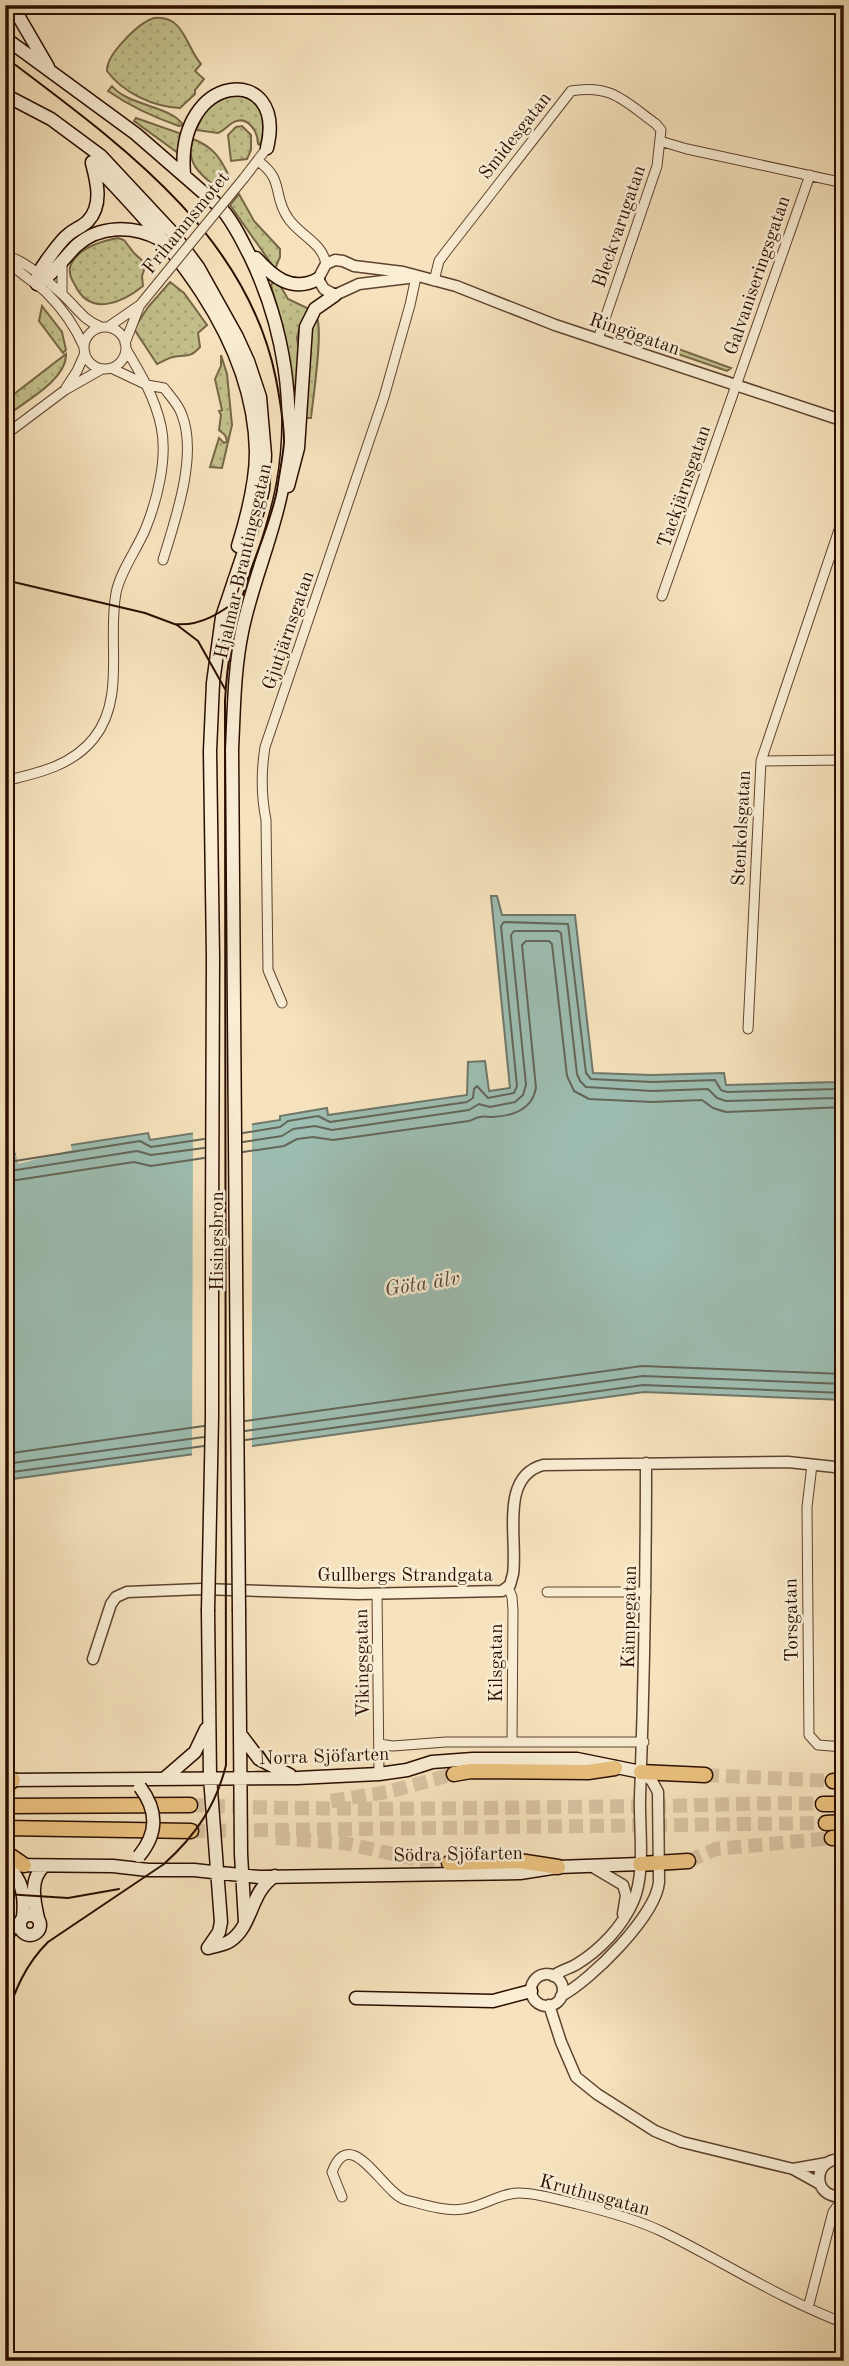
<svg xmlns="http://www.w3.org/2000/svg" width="849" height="2366" font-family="'Old Standard TT',serif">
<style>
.grass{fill:url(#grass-dots);stroke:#776746;stroke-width:2}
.water{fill:#9dbeb2;stroke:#6f776b;stroke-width:2}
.pier{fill:#f6e3bd}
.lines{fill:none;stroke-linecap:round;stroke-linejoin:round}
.shore{stroke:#646659;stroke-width:2}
.trunk-tunnel{stroke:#d8c3a1;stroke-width:14;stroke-dasharray:14 7;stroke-linecap:butt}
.minor-casing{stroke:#5e422f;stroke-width:11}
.tertiary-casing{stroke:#5e422f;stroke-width:13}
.secondary-casing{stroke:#2b0d00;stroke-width:15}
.trunk-casing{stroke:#2b0d00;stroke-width:17}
.minor{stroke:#f9edd4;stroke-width:9}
.tertiary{stroke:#f9edd4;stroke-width:10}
.secondary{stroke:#f9edd4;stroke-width:12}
.trunk{stroke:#ebc27e;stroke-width:14}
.tram{stroke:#2b0d00;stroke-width:2}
.rail{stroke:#2b0d00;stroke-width:2.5;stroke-dasharray:12 12;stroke-linecap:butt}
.minor-bridge-casing{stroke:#5e422f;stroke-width:11;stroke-linecap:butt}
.secondary-bridge-casing{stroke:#2b0d00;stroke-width:15;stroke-linecap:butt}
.minor-bridge{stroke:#f9edd4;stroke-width:9}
.secondary-bridge{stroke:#f9edd4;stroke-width:12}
.labels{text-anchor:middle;stroke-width:5;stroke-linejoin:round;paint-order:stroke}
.street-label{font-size:19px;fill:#2b0d00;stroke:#f9edd4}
.water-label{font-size:21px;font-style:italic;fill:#534b3e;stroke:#f9edd4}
</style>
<defs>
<pattern id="grass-dots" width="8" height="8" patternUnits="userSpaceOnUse" patternTransform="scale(1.75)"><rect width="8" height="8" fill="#c3c18c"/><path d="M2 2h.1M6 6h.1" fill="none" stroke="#a8a577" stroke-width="1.8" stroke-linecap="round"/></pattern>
</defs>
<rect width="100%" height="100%" fill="#f6e3bd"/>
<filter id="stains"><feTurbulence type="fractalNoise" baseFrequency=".00286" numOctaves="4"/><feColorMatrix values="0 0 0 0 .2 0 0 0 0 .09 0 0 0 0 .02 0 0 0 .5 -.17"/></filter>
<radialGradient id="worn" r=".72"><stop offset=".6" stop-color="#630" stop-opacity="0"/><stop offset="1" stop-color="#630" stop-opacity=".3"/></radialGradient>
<path class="grass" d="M154,18C184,15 185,45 201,64L195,71L204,79L195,90V94L180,108C154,107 123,93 107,71C106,55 138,23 154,18Z
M112,86C128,106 172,106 183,125L179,126C153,117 131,107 108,91Z
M232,93C250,98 263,102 263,122C263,130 264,137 260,145L258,144C258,131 247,114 232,123C226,127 224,131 218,133L196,130L206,108Z
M136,118L179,133L181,136L178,153L134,121Z
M242,126L251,135V150L247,159L231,161L228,135L236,127Z
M193,139C213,147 220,157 229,176L218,189C201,175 184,162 193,139Z
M239,194L254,221L280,249V257L275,269L230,205Z
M118,238L124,240L134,253L146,264L142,276L143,286C122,303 90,317 75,285C71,279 68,271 71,264C79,248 102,241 118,238Z
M170,282L184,293L207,325L198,333L200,347C189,359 187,354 173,357C168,358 162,362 157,364L134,329L148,307Z
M273,282L281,287L288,299L309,309L301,323L297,337L300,361L296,438L291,373L285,337L271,285Z
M42,306L62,332L66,350L63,353L39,321Z
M317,318C323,332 313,399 311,418H305L309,333Z
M616,327H618L731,368L727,371L620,334L616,331Z
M66,354C67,380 24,402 5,417V401Z
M221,355L227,374L232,425L222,468L210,467L219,438L224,443L227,441L225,435L219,430L221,415L219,411L222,410L215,379L221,366Z"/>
<path class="water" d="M491,896H497L502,915H575L593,1073L652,1075L724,1073L726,1085L836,1082L837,1075H844V1400L644,1392L5,1480V1148H8L14,1154L148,1133L150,1140L280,1120V1116L327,1108L328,1115L467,1095L468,1062L485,1061L489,1091L510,1088Z"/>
<path class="pier" d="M252,1121V1450L192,1458L193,1130Z
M70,1141L72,1150L18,1164L15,1150Z"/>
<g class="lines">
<path class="shore" d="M243,1133L280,1127L288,1121L318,1116L330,1122L467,1102L473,1098L474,1089L477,1086L488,1098L514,1093L517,1086L501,926L504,922L568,924L586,1073L591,1079L652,1082L715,1080L721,1090L727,1092L836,1089L844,1083
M243,1142L282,1136L293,1129L315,1126L332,1130L469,1110L479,1104L490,1107L515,1102L523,1095L526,1085L511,935L514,931H558L561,933L577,1074L580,1081L586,1087L652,1091L708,1089L717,1098L726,1101L835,1098L844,1096
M243,1152L284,1146L297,1139L313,1137L333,1140L469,1121C473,1120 476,1117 480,1117C484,1116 488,1117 492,1117C513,1116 532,1110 536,1088L522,945L526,941H549L552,944L567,1076L574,1091L589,1099L652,1102L702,1100L713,1108L726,1112L844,1107
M5,1156L15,1161L140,1141L151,1147L204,1139
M5,1168L16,1170L137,1151L151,1155L204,1148
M5,1179L17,1180L134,1162L151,1166L204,1158
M245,1421L642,1366L844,1374
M245,1431L643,1376L844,1384
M245,1440L643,1385L844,1393
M5,1454L204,1426
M5,1464L204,1437
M5,1473L204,1446"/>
<path class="trunk-tunnel" d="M705,1775L833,1781
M331,1801L387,1792L454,1774
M190,1805C348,1812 506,1807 663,1806C717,1805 770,1802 823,1804
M191,1831L826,1823
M276,1838L344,1843L429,1862L449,1863
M688,1861L716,1849L832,1838"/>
<defs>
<path id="minor" d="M660,141L687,149L844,183
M258,161C285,180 272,195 288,218C299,235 323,243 326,264
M244,178L267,148
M5,255C14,271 32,280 46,292C62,308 75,326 84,347
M5,255C26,261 48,281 64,296C77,308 83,320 101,327
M62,262V294
M434,281L439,261L448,249L571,91C612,84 624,101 656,124L661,130L657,166L598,339
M108,327L140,305L158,283
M84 348a21 21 0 1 1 42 0a21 21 0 1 1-42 0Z
M125,343L139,307
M111,368L147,385L164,388C170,396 179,405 182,415C198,456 175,520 163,560
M66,388L77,371L85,353
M5,435L65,390L102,369
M662,596L810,175
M761,761L844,760
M5,781C38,773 72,766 94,738C126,698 107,640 116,593C120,572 136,551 145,530C157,501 168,458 161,426C155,398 141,374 126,349
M282,1003L268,970L266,820C261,795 261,772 265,747L384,397L410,305L416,277
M748,1029L761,761L844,515
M812,1465L807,1507L809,1735L818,1745L844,1747
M508,1587L512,1597L513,1610L512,1741
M547,1592H646
M377,1594L379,1774
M379,1744L393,1746L446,1742H644
M342,2197L332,2172C351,2122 383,2194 406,2200C422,2204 446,2212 463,2209C482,2207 500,2193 519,2193C537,2193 559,2200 577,2204C606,2211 636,2219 663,2232C724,2262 780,2299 844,2323
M808,2308L833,2212L844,2197"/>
<path id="tertiary" d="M416,277L359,284L335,295L324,289L318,279L326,264L335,260L343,261L354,266L403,272L456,286L555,325L844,421
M93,1659L111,1604L116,1597L127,1592L202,1589L358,1594L502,1591L510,1585L513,1574C518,1539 499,1477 543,1465L788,1462L844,1468
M591,1866L623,1885L626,1895L623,1914
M531 1990a16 16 0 1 1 32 0a16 16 0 1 1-32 0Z
M553,1976C561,1970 569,1969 577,1964C600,1950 622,1927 633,1902C646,1873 639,1829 640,1797C644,1685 646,1574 646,1463
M561,1996C590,1981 656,1916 659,1882L658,1792L652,1781L641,1772
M549,2005L561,2042L576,2077L597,2094L655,2131L682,2142L793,2169L820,2184
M844,2160C811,2155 811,2201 844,2196
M793,2169L827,2163"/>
<path id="secondary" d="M12,5L48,67
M5,38L136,134L220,207C233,221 241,239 250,256C284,326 297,407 283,484C274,535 252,582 242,632C234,671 234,710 232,749L237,1399
M5,95L51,119L101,156L171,231L198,267L237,337L248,361L260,397L265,455L263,489L258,510L222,617L213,683L210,751L213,957L212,1231
M92,162C168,241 254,335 256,452C256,483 247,517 238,546
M184,174C175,71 288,62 267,148
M256,258C273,277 292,293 318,279
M37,284C37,273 41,269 47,260C54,251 60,241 69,234C75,229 82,227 88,221C103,205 97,182 92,163
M37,284C53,275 63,259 76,246C99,225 133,225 159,239
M288,486L298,448L306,327L315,309L335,295
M239,1611L241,1854L245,1922
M241,1735L259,1759L290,1775
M165,1778L195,1752L206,1729
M6,1780L297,1778L379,1774L407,1770L432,1762L473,1759H577L641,1772
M5,1865L113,1866L148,1870H194L259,1877L520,1873L558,1867L640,1864
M5,1866C23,1877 25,1899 23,1917
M20 1925a10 10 0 1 1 20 0a10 10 0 1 1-20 0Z
M38,1918C34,1901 29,1879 44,1866
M5,1940L12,1927L20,1923
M208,1948L219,1932L221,1922L210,1777L208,1611
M208,1948C215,1946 224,1945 230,1941C253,1926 250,1891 275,1876
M356,1998L493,2001L531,1991"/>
<path id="trunk" d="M641,1772L705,1775
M454,1774L471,1771L588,1772L615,1768
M833,1781L844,1782
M5,1787L13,1780
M823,1804H844
M5,1806L190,1805
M826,1823L844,1822
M5,1828L191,1831
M832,1838L844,1837
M5,1852L24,1865
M449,1863L519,1861L558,1867
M640,1864L688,1861"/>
</defs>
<use href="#minor" class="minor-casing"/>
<use href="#tertiary" class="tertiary-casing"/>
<use href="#secondary" class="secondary-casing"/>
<use href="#trunk" class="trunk-casing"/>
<use href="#minor" class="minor"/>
<use href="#tertiary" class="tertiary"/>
<use href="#secondary" class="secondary"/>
<use href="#trunk" class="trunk"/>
<path class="tram" d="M5,57C117,142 247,232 276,379C280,400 284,421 284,442C283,458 279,474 277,490C271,521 257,551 247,581C235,620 227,660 225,701L226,1765C216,1806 195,1836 164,1864L48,1942C25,1965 15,1990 5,2021
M5,580L145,613L177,625L198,641L225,689
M174,624C201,627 222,612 243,596
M5,1894L68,1898L119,1889"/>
<path class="rail" d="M5,10L22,5"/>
<defs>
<path id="minor-bridge" d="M158,283L244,178"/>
<path id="secondary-bridge" d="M237,1399L239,1611
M208,1611L212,1417V1231
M139,1856C158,1833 158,1811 140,1787"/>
</defs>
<use href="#minor-bridge" class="minor-bridge-casing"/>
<use href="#secondary-bridge" class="secondary-bridge-casing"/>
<use href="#minor-bridge" class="minor-bridge"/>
<use href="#secondary-bridge" class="secondary-bridge"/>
</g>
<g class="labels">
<g class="street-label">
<text transform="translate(514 135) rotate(-52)" y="7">Smidesgatan</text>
<text transform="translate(185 222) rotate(-51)" y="7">Frihamnsmotet</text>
<text transform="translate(618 226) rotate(-71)" y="7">Bleckvarugatan</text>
<text transform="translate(756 275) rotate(-71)" y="7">Galvaniseringsgatan</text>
<text transform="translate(635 333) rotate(19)" y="7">Ringögatan</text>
<text transform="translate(683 486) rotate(-71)" y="7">Tackjärnsgatan</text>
<text transform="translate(242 561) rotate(-77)" y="7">Hjalmar Brantingsgatan</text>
<text transform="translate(287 630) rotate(-71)" y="7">Gjutjärnsgatan</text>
<text transform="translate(740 828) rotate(-87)" y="7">Stenkolsgatan</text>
<text transform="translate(216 1241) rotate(-90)" y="7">Hisingsbron</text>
<text x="405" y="1581">Gullbergs Strandgata</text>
<text transform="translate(628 1617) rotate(-89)" y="7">Kämpegatan</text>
<text transform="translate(790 1620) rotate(-91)" y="7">Torsgatan</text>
<text transform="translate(361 1663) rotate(-91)" y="7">Vikingsgatan</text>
<text transform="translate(495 1663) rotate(-90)" y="7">Kilsgatan</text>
<text transform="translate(324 1755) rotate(-2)" y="7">Norra Sjöfarten</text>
<text transform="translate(458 1853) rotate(-1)" y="7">Södra Sjöfarten</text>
<text transform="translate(595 2194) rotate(15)" y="7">Kruthusgatan</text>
</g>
<g class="water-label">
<text transform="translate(422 1283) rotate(-9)" y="7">Göta älv</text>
</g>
</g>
<rect width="849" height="2366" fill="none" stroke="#f6e3bd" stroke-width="28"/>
<rect x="7" y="7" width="835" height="2352" fill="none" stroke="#2b0d00" stroke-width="3.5"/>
<rect x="14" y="14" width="821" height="2338" fill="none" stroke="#2b0d00" stroke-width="2"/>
<rect width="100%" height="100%" filter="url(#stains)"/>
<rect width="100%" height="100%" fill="url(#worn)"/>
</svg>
